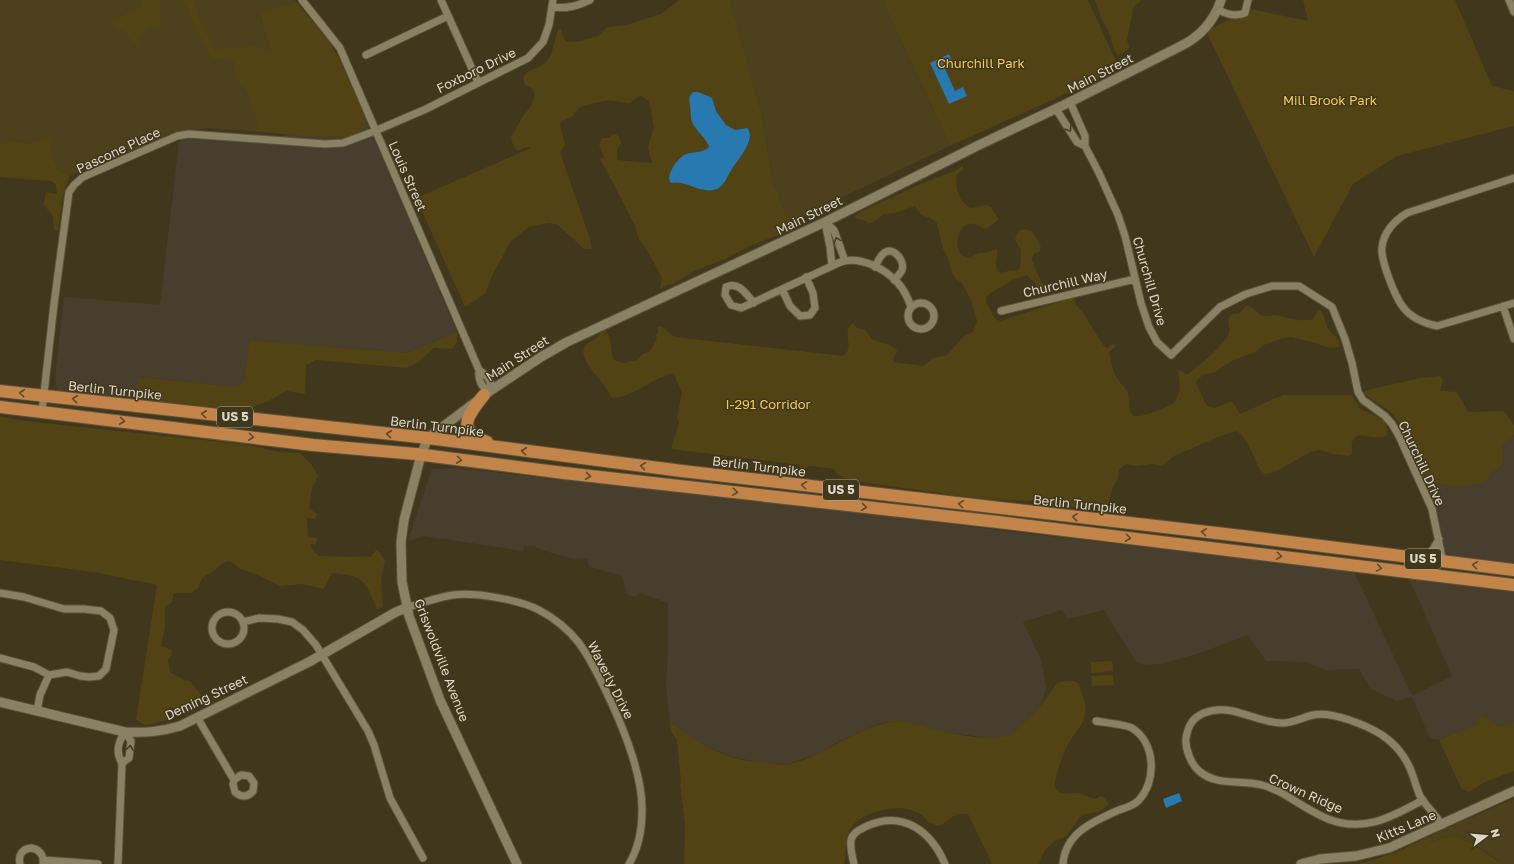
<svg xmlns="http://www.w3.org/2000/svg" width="1514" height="864" font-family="'Golos Text',sans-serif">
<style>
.commercial{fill:#483e2e}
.built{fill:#4c401d}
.green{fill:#524314}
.water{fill:#2779af}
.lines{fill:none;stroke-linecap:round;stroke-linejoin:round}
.street-casing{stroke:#5a523b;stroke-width:9}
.secondary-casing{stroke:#5a523b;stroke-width:11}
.highway-casing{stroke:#5a523b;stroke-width:14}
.street{stroke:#8a8063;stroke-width:7}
.secondary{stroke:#8a8063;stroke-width:9}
.highway{stroke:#c3844a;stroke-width:12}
.oneway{stroke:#473e23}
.oneway2{stroke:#614a28}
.labels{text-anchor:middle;stroke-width:3;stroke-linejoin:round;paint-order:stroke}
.shield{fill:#40371c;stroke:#aea794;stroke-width:1}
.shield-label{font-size:12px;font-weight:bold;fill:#ddd7c8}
.park-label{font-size:13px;fill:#f4cc53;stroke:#40371c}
.street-label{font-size:13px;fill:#ddd7c8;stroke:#40371c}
</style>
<rect width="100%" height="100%" fill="#40371c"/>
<path class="commercial" d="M366,120L457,332L407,353L249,340L244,381L235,387L140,377L134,399L62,393L56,387L55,378L64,297L160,305L179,141L191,138L253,142H268L289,134L341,137L364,126Z
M1514,435V564L1452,557L1445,551L1442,542L1439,520L1421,476L1430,483L1458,487L1490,474L1502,466L1504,458L1502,446Z
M456,468L851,511L988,529L1354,571L1412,696L1452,676L1409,578L1514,592V722L1508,725L1500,726L1495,724L1488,718L1478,717L1479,723L1439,740L1430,738L1412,697L1397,701L1371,689L1359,669L1326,670L1306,662L1266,661L1248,635L1200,653L1161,664L1146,665L1136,662L1104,610L1068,619L1062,610L1023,622L1041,659L1046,688L1041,706L1011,735L1003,737L990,738L943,732L904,721H897L877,724L840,741L817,754L788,764L762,763L733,757L707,747L687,735L673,723H670L666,685L668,652V603L640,593L635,597L628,595L621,575L589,567L587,558L574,559L548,552L533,546H524L523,551L424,536L408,541L432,469Z"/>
<path class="built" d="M0,0H295L296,2L259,14L294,124L289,134L208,128L180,132L71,175L57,170L51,147L50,137L29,144L14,140L0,145Z
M730,0H882L950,146L792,221L786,214L773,182L761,111Z
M1514,799V864H1499L1498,860L1473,844L1454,835L1430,842V837L1435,833Z"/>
<path class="green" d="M142,0H163L159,4L162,28L151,27L139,36L140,50L130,39L124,29L117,31L111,21L142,6Z
M181,0H194L199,15L215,49L253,46L271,52L259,13L296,2L326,37L339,58L366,120C365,126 361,131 355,134C339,141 278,133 257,131V121L247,93L235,75L234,60L212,59L202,41L185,4Z
M679,0H730L761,111L773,182L786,214L796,226L794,229L789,231L752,245L725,259L694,271L673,284H669L660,289L662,278L648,252L639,239L635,226L600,158H604L599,144L602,138H609L612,135L616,134L619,137L621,143L617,150V160L652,163L648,147L654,127L649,101L641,96L637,97L633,101L629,103L607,100L583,106L579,108L572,117L562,121L560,124L561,129L565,145L560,152L590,239L592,249H584L558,225L549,223L529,227L511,241L493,274L485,294L465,307L416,198L531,148L527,147L517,151L513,145L511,138C515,130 519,122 524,115C530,107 537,100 533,89L525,85L523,78C528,67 539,70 546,62C554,53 554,41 558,30L560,29L561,30L564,39L567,42L580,41L598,36L607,27L626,25L661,14Z
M882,0H1088L1119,68L1072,91L950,146Z
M1095,0H1140V2L1135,5L1133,9L1127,40L1129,47L1127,51L1118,55L1113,48L1111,37L1103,22Z
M1303,0H1455L1492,86L1514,91V126L1397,156L1353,184L1314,257L1206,31L1251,9L1308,21Z
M51,136V147L57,170L71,175C61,192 61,212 58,231L54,230L53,216L44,205L46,192L57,194L56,185L51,181L0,177V145L14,140L29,144Z
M962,166L964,169L956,175C957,180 956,184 957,189C958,196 964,204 970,208L986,205L991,207L998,219L996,222L986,229C981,228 974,222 969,224C957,226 950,256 970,258L978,253H984L997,249C999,259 993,262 998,272C1004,274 1009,269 1016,271L1020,268L1021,250L1017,244L1015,237L1020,230L1024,229L1031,231C1035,236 1039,241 1041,248L1039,252L1034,253L1032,259C1034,266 1041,283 1046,288L1045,290L1038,288L1035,283L1027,275L1013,280L992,292L986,297C985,304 992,312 995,319L1000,321L1074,297L1076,305L1082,311L1103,345L1107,348L1112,344L1116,345L1115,347L1109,352C1111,363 1113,372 1119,381C1121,385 1125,387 1127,391C1130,397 1128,411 1132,415C1138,420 1169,407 1175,402L1180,390L1178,371L1180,370L1186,374H1188C1201,364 1218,350 1227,337C1233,330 1226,323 1230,316C1233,312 1235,315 1239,313C1241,312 1244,308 1246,306C1254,305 1255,313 1262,315C1266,317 1270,315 1274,315C1286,317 1301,323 1313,319L1317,311L1319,310C1326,315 1324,324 1330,331C1334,336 1341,339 1340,347H1326L1312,342L1291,337L1280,339L1264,345L1255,352L1232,361L1215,372L1203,375L1197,380L1196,383L1207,406L1215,408L1232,401L1240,414L1283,395H1350L1352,396L1360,409L1384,420L1388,430L1386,436L1381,438L1358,435C1350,440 1352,446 1352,454L1349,456C1344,455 1338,455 1333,454C1328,453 1323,450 1318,450C1304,452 1276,476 1265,474C1257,472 1249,436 1236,431L1218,437L1174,456L1162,466L1152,464L1137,466L1127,464L1123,466L1119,470L1118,478L1112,490L1107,510L1104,512L1096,508L1071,507L1046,500L1022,501L982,499L868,483L845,478L836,474L835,469L809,466L802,472L799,467L800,465L671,449L679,422L677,418L682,392L673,373C653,378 633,397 613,398C609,396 609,392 606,388C600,378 579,360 584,348C586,342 593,342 596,338C600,335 600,331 606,331C613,338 609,351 614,360L624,363L637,360L643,354L650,351L657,339L655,334H658V327L661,326L675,337L843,356C856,347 840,331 853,323L857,328L864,329L867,332L872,339L882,343L888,344L896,349L897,351L893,359L894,362L923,366L933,358L947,355L964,336L973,332L977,321L971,300L962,283L956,279L952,273L948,258L943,249L937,223L930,218L921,215L915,206L895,213L884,214L875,221L869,223L861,219H857L855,216L862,211L918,185L957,170Z
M457,332V342L452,349L434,348L417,363L406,368L316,360L306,365L305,394L287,391L266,402L244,410L143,401L134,399L139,377L235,387L244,381L249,340L407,353Z
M1441,376L1443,380L1440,391L1457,392L1468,412L1504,411L1514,425V435L1502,446L1504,458L1502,466L1490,474L1484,483L1458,487L1429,483L1421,476L1403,427L1391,412L1363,393L1368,390L1420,378Z
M0,416L25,421L250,445L278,452L300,453L312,465L318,476L312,488L309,508L317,514L315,519L307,518L308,536L317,538L316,545L310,544L312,549L319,556L371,557L376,550L380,553L385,560L381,580L383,607L377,609C365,580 364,576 332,573L324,589L302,584L280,586L258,575L239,568L230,561L223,563L211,573L203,577L198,588L191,593H174L172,602L165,607V626L161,646L172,650L171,656L168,660L170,672L184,680L190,681L202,696L179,707L168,708V720L144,725L136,719L157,585L93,572L0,560Z
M1112,661L1113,671L1091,673V662Z
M1113,675L1114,685L1092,686L1091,676Z
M1065,681H1074L1079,684C1082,694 1087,704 1085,714C1084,725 1075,732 1070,741C1064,750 1054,777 1055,787C1059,797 1071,792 1079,793C1085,795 1090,798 1095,799L1101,796L1105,798L1108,804C1099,817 1090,810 1080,817L1066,837L1055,841L1045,850L1039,864H992L968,814C951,812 950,822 938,826L932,823L929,824C917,798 865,808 851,828C844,838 847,852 844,864H684L685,824L680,785L681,781L677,740L671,731L670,723L674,724C702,747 729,761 767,763C774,763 781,766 788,764C797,763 808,758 817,754C845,741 871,721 904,721C933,729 982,744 1011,735L1041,706L1057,683Z
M1482,716C1497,720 1493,732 1514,722V771L1485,782L1469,792L1461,788L1439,740L1479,723L1478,717Z
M1454,835L1473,844L1498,861L1499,864H1359L1397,852L1426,838L1430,837V842Z"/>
<path class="water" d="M949,54L954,65L945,69L955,91L963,87L967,96L949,104L930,63Z
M694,92H698L712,98L716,111L726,125L735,130L747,128C757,138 738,160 732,169C727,176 724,188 714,190C699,193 686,180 671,183L669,179C670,169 679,155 690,153C697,152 704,152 709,147C707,139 697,132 693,124C690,119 691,112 690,106C689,99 688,96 694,92Z
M1179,793L1182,801L1166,808L1163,799Z"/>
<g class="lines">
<defs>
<path id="street" d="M302,0L340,48L479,370C478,379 481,388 490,391C493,382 487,375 479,370
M441,0L478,82
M1509,0L1514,12
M552,7C567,9 577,6 590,0
M1218,10C1227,14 1235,17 1245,13L1248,0
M366,55L448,16
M1070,102L1085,136V146L1099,173L1118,215L1125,236L1141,303L1149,327L1157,342L1171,355L1220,307L1246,294L1272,286H1299L1332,307L1345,339L1352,363L1358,392L1363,400L1385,416L1392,424L1399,436L1432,509L1443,562
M1056,109L1077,142L1085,146
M1514,178L1407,213C1394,221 1384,231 1382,247C1380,259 1395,297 1403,307C1410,317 1425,324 1437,326L1514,303
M825,222L834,230L845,261
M825,222L830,247L832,266
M875,267C877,263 880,256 884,253C893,246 905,260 902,270C901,273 897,277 894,280
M782,289L790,306L800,316L810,315L815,308L813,293L806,277
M754,303C746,294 739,281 726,287L725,295L731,305L741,308L750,304L832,266C836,264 840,262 844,261C862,257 885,269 897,282C904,289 908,298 911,307
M908 316a13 13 0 1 1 26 0a13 13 0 1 1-26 0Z
M1503,306L1514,339
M1001,311L1135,279
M42,411L54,304L69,192L74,185L83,177L177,136L189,134L325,144L343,143L375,131L426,109L528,58L543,42L549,25L553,0
M1425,560L1432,551L1439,539
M0,593L24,597L64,609H84L101,611L110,618L114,630L106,669L99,676L89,677L80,676L67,672L49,675L34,667L0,658
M406,608C422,603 438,597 453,595C475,592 520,600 539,610C554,618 568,629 579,643C587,654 594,667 600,679C618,715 643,771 642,811C642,829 638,849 629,864
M212 628a16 16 0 1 1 32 0a16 16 0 1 1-32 0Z
M243,622L259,618L278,619L292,622L303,630L316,645L368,731L374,745L390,798L423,858
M37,711L40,695L49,675
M197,717L234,780L233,784L235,792C242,798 248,797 253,791L254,783L249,776L241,775L234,780
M1423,800C1392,817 1364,833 1328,819C1311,812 1296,801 1280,792C1272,788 1260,784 1251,783C1233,781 1214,784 1199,771C1191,764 1185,749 1186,738C1188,726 1192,718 1204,713C1231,702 1254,722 1281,723C1291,724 1303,717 1313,715C1332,711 1366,725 1382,735C1397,745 1407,758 1413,776C1415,782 1417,789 1420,796C1426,806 1435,814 1442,825
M43,860L98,864
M20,864C18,855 22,849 31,848C39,849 44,855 43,863
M118,864L122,763C115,752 118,742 125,732L131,741L129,758L122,763
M854,864C852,856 850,847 851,840C853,832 861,829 867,826C903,810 931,831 945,864
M1063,864C1065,833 1094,821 1119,810C1125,808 1133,806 1138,801C1157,782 1156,743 1132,728C1125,724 1105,723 1096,721"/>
<path id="secondary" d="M0,702L125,732C145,733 160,732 180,726L309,662L396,612L406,608
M517,864L440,700L409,616L402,582L401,542L404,520L421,455L428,438L490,391L541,357L567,342L825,222L979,145L1068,103L1181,46C1201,36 1214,21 1221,0
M1301,864L1320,859L1356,856L1389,848L1514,791"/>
<path id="highway" d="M0,391L428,438L682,471L1242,536L1514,570
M484,395C469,414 454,431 487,442
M0,407L313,445L416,454L564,473L998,522L1514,585"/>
</defs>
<use href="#street" class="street-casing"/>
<use href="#secondary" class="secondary-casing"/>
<use href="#highway" class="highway-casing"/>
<use href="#street" class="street"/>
<use href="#secondary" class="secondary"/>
<use href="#highway" class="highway"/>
</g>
<defs><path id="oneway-chevron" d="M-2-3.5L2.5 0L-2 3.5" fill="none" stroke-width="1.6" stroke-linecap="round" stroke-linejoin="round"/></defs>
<g class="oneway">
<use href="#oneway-chevron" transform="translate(1069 129) rotate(57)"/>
<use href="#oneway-chevron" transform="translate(837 240) rotate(-110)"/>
<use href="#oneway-chevron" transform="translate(130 748) rotate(-83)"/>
</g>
<g class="oneway2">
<use href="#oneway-chevron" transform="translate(22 393) rotate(-174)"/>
<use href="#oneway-chevron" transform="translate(75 399) rotate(-174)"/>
<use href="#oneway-chevron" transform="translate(204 414) rotate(-174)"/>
<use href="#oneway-chevron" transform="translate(122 421) rotate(7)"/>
<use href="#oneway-chevron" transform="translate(389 434) rotate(-174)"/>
<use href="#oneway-chevron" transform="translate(251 437) rotate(7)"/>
<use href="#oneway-chevron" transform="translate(524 451) rotate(-173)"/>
<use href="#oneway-chevron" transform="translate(459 460) rotate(7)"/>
<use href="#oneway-chevron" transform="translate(643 466) rotate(-173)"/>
<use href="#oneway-chevron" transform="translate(588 476) rotate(6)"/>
<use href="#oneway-chevron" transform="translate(804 485) rotate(-173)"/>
<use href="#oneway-chevron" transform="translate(735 492) rotate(6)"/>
<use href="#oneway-chevron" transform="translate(961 504) rotate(-173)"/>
<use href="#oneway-chevron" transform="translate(864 507) rotate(6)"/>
<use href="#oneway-chevron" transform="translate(1075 517) rotate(-174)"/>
<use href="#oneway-chevron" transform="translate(1204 532) rotate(-174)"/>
<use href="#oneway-chevron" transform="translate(1128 538) rotate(7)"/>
<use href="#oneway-chevron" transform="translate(1279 556) rotate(6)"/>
<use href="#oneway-chevron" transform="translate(1475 565) rotate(-173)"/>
<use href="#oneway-chevron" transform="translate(1379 568) rotate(9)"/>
</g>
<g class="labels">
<g class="shield">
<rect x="217" y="407" width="36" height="20" rx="3"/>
<rect x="823" y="480" width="36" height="20" rx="3"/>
<rect x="1405" y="549" width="36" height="20" rx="3"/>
</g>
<g class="shield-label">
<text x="235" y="421">US 5</text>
<text x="841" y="494">US 5</text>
<text x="1423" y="563">US 5</text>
</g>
<g class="park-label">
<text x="981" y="68">Churchill Park</text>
<text x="1330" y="105">Mill Brook Park</text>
<text x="768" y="409">I-291 Corridor</text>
</g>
<g class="street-label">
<text transform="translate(476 70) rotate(-26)" y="5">Foxboro Drive</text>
<text transform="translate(1100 73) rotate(-27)" y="5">Main Street</text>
<text transform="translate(118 150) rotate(-25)" y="5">Pascone Place</text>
<text transform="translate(408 176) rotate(66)" y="5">Louis Street</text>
<text transform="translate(809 215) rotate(-26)" y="5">Main Street</text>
<text transform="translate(1150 281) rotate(74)" y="5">Churchill Drive</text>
<text transform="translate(1065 283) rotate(-13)" y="5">Churchill Way</text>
<text transform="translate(517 358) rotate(-33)" y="5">Main Street</text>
<text transform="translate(115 390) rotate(6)" y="5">Berlin Turnpike</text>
<text transform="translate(437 426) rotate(7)" y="5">Berlin Turnpike</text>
<text transform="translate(1422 463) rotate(65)" y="5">Churchill Drive</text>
<text transform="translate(759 466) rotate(7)" y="5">Berlin Turnpike</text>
<text transform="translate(1080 504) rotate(6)" y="5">Berlin Turnpike</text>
<text transform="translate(442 660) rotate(69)" y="5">Griswoldville Avenue</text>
<text transform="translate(611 680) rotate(63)" y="5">Waverly Drive</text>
<text transform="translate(206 697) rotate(-25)" y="5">Deming Street</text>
<text transform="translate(1306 793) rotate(24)" y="5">Crown Ridge</text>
<text transform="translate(1406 826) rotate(-23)" y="5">Kitts Lane</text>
</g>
</g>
<g transform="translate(1486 836) rotate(74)" stroke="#40371c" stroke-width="3" paint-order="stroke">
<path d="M0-3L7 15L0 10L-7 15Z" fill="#ddd7c8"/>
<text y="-6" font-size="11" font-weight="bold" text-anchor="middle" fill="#ddd7c8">N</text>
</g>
</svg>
